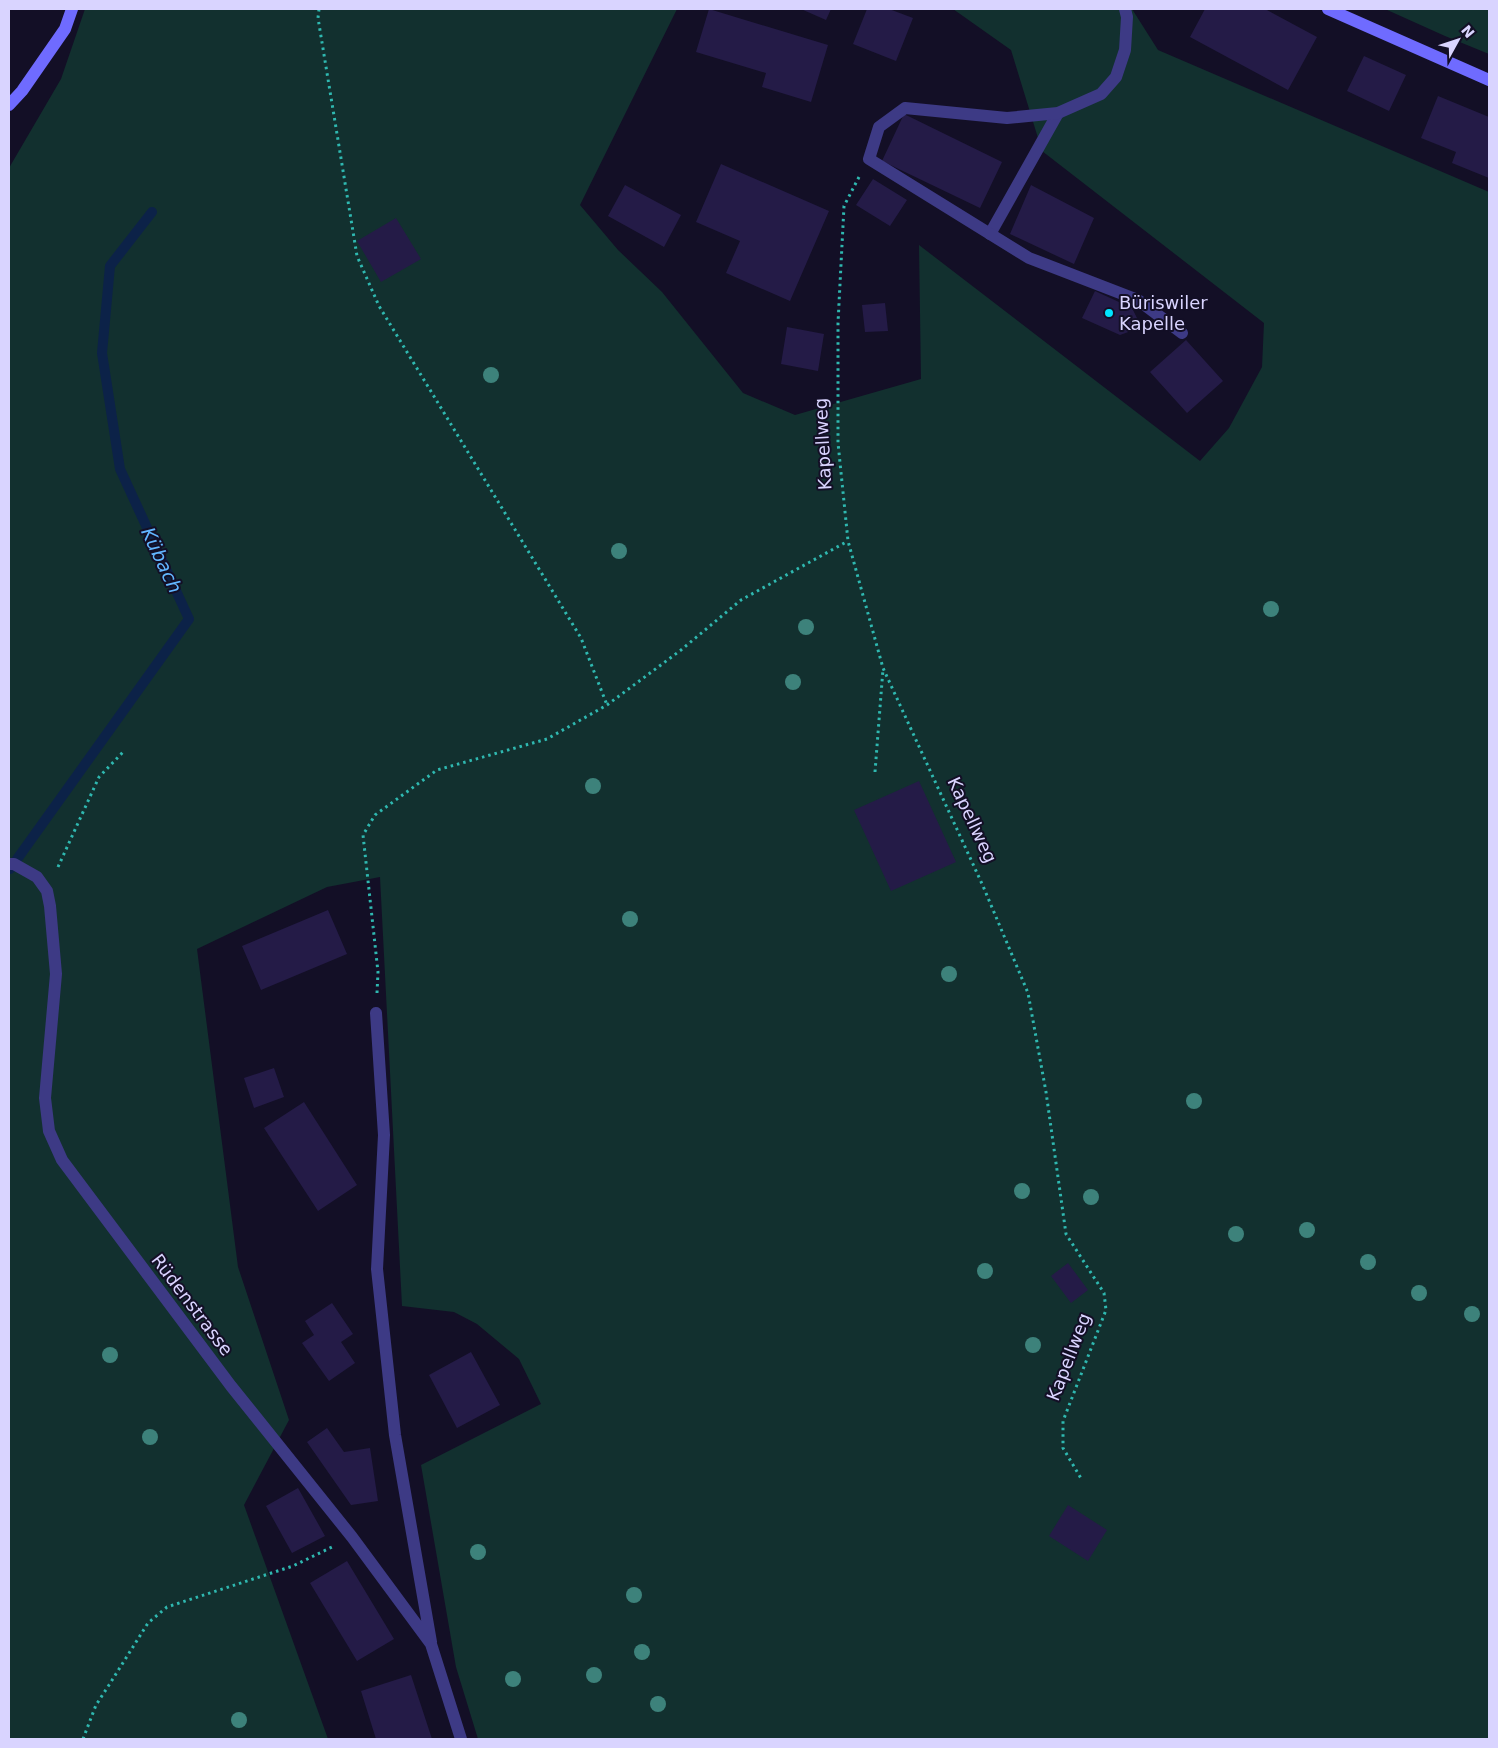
<svg xmlns="http://www.w3.org/2000/svg" width="1498" height="1748" font-family="'DejaVu Sans',sans-serif">
<style>
.green{fill:#12302f}
.lines{fill:none;stroke-linecap:round;stroke-linejoin:round}
.stream{stroke:#0c2248;stroke-width:10}
.building{fill:#241b47}
.path{stroke:#2fb8b0;stroke-width:3;stroke-dasharray:2.5 4;stroke-linecap:butt}
.lane{stroke:#3d3a85;stroke-width:12}
.street{stroke:#3d3a85;stroke-width:12}
.secondary{stroke:#6f6bff;stroke-width:12}
.tree{fill:#3d827b}
.poi-dot{fill:#00e5ff;stroke:#130f26;stroke-width:2}
.labels{text-anchor:middle;stroke-width:4;stroke-linejoin:round;paint-order:stroke}
.poi-label{font-size:18px;fill:#d9d4ff;stroke:#130f26;text-anchor:start}
.street-label{font-size:18px;fill:#d9d4ff;stroke:#130f26}
.water-label{font-size:19px;font-style:italic;fill:#62b6ff;stroke:#130f26}
</style>
<rect width="100%" height="100%" fill="#130f26"/>
<path class="green" d="M85,9H677L580,205L618,250L662,292L743,393L795,415L921,379L919,245L1200,461L1229,428L1262,367L1264,323L1042,151L1011,50L953,9H1132L1158,50L1489,192V1739H478L456,1667L421,1465L541,1404L519,1359L477,1324L454,1312L402,1306L380,877L327,887L197,949L238,1267L289,1420L244,1505L328,1739H9V168L61,79Z
M1385,9H1489V54L1445,36Z"/>
<g class="lines">
<path class="stream" d="M10,869L189,619L120,469L102,353L110,266L152,212"/>
</g>
<path class="building" d="M709,9L828,45L811,102L762,87L766,73L696,52Z
M801,9H831L826,20Z
M867,9H889L913,18L896,61L853,44Z
M1205,9H1265L1317,37L1288,90L1190,37Z
M1364,56L1406,75L1389,111L1347,91Z
M1438,96L1489,117V178L1452,163L1456,152L1421,138Z
M904,114L1002,162L980,208L882,161Z
M721,164L829,211L790,301L726,273L740,241L696,222Z
M873,179L907,200L890,226L856,205Z
M625,185L681,215L664,247L608,216Z
M1031,185L1094,218L1074,264L1010,234Z
M396,218L421,259L381,282L357,241Z
M1095,291L1132,308L1137,318L1131,331L1120,335L1082,318Z
M885,303L888,331L865,332L862,305Z
M787,327L824,334L818,371L781,364Z
M1186,340L1223,381L1187,413L1150,372Z
M919,781L956,862L891,891L854,810Z
M328,910L347,954L261,990L242,946Z
M274,1068L284,1097L254,1108L244,1078Z
M304,1102L357,1185L318,1211L264,1128Z
M1068,1263L1088,1290L1071,1303L1051,1276Z
M332,1303L353,1334L341,1342L355,1363L329,1381L302,1343L314,1335L305,1321Z
M471,1352L500,1405L457,1428L429,1375Z
M327,1428L344,1452L370,1448L378,1501L351,1505L307,1442Z
M298,1488L325,1536L292,1553L266,1506Z
M1068,1505L1107,1530L1088,1561L1049,1536Z
M347,1561L394,1639L357,1661L310,1583Z
M411,1675L432,1739H376L361,1691Z"/>
<g class="lines">
<path class="path" d="M319,9L318,18L357,256L379,306L581,638L607,705
M859,177L844,206L838,323V443L848,541L883,668L983,886L1028,993L1046,1092L1066,1234L1104,1293L1106,1310L1063,1421V1448L1082,1480
M875,772L883,669
M58,867L99,777L125,750
M377,993L378,972L363,835L375,815L437,770L547,739L607,705L681,650L741,600L848,541
M83,1739L96,1705L109,1685L148,1623L167,1607L293,1566L332,1547"/>
<path class="lane" d="M990,234L1058,113"/>
<path class="street" d="M1125,9L1127,17L1125,50L1116,77L1101,94L1058,113L1007,118L905,108L879,127L869,159L1029,258L1138,300L1182,333
M9,864H14L37,877L47,891L50,906L56,974L45,1098L49,1131L62,1160L231,1386L352,1537L431,1644L461,1739
M376,1013L384,1135L377,1269L395,1435L431,1642"/>
<path class="secondary" d="M1328,9L1489,80
M9,105L22,91L65,29L72,9"/>
</g>
<g class="tree">
<circle cx="491" cy="375" r="8"/>
<circle cx="619" cy="551" r="8"/>
<circle cx="1271" cy="609" r="8"/>
<circle cx="806" cy="627" r="8"/>
<circle cx="793" cy="682" r="8"/>
<circle cx="593" cy="786" r="8"/>
<circle cx="630" cy="919" r="8"/>
<circle cx="949" cy="974" r="8"/>
<circle cx="1194" cy="1101" r="8"/>
<circle cx="1022" cy="1191" r="8"/>
<circle cx="1091" cy="1197" r="8"/>
<circle cx="1307" cy="1230" r="8"/>
<circle cx="1236" cy="1234" r="8"/>
<circle cx="1368" cy="1262" r="8"/>
<circle cx="985" cy="1271" r="8"/>
<circle cx="1419" cy="1293" r="8"/>
<circle cx="1472" cy="1314" r="8"/>
<circle cx="1033" cy="1345" r="8"/>
<circle cx="110" cy="1355" r="8"/>
<circle cx="150" cy="1437" r="8"/>
<circle cx="478" cy="1552" r="8"/>
<circle cx="634" cy="1595" r="8"/>
<circle cx="642" cy="1652" r="8"/>
<circle cx="594" cy="1675" r="8"/>
<circle cx="513" cy="1679" r="8"/>
<circle cx="658" cy="1704" r="8"/>
<circle cx="239" cy="1720" r="8"/>
</g>
<circle class="poi-dot" cx="1109" cy="313" r="5"/>
<g class="labels">
<g class="poi-label">
<text x="1119" y="309">Büriswiler<tspan x="1119" dy="21">Kapelle</tspan></text>
</g>
<g class="street-label">
<text transform="translate(823 444) rotate(-93)" y="6">Kapellweg</text>
<text transform="translate(972 820) rotate(65)" y="6">Kapellweg</text>
<text transform="translate(192 1305) rotate(53)" y="6">Rüdenstrasse</text>
<text transform="translate(1069 1357) rotate(-69)" y="6">Kapellweg</text>
</g>
<g class="water-label">
<text transform="translate(162 560) rotate(65)" y="7">Kübach</text>
</g>
</g>
<rect width="1498" height="1748" fill="none" stroke="#d9d4ff" stroke-width="20"/>
<g transform="translate(1458 40) rotate(50)" stroke="#130f26" stroke-width="4" paint-order="stroke">
<path d="M0-4L9 19L0 12L-9 19Z" fill="#d9d4ff"/>
<text y="-8" font-size="14" font-weight="bold" text-anchor="middle" fill="#d9d4ff">N</text>
</g>
</svg>
